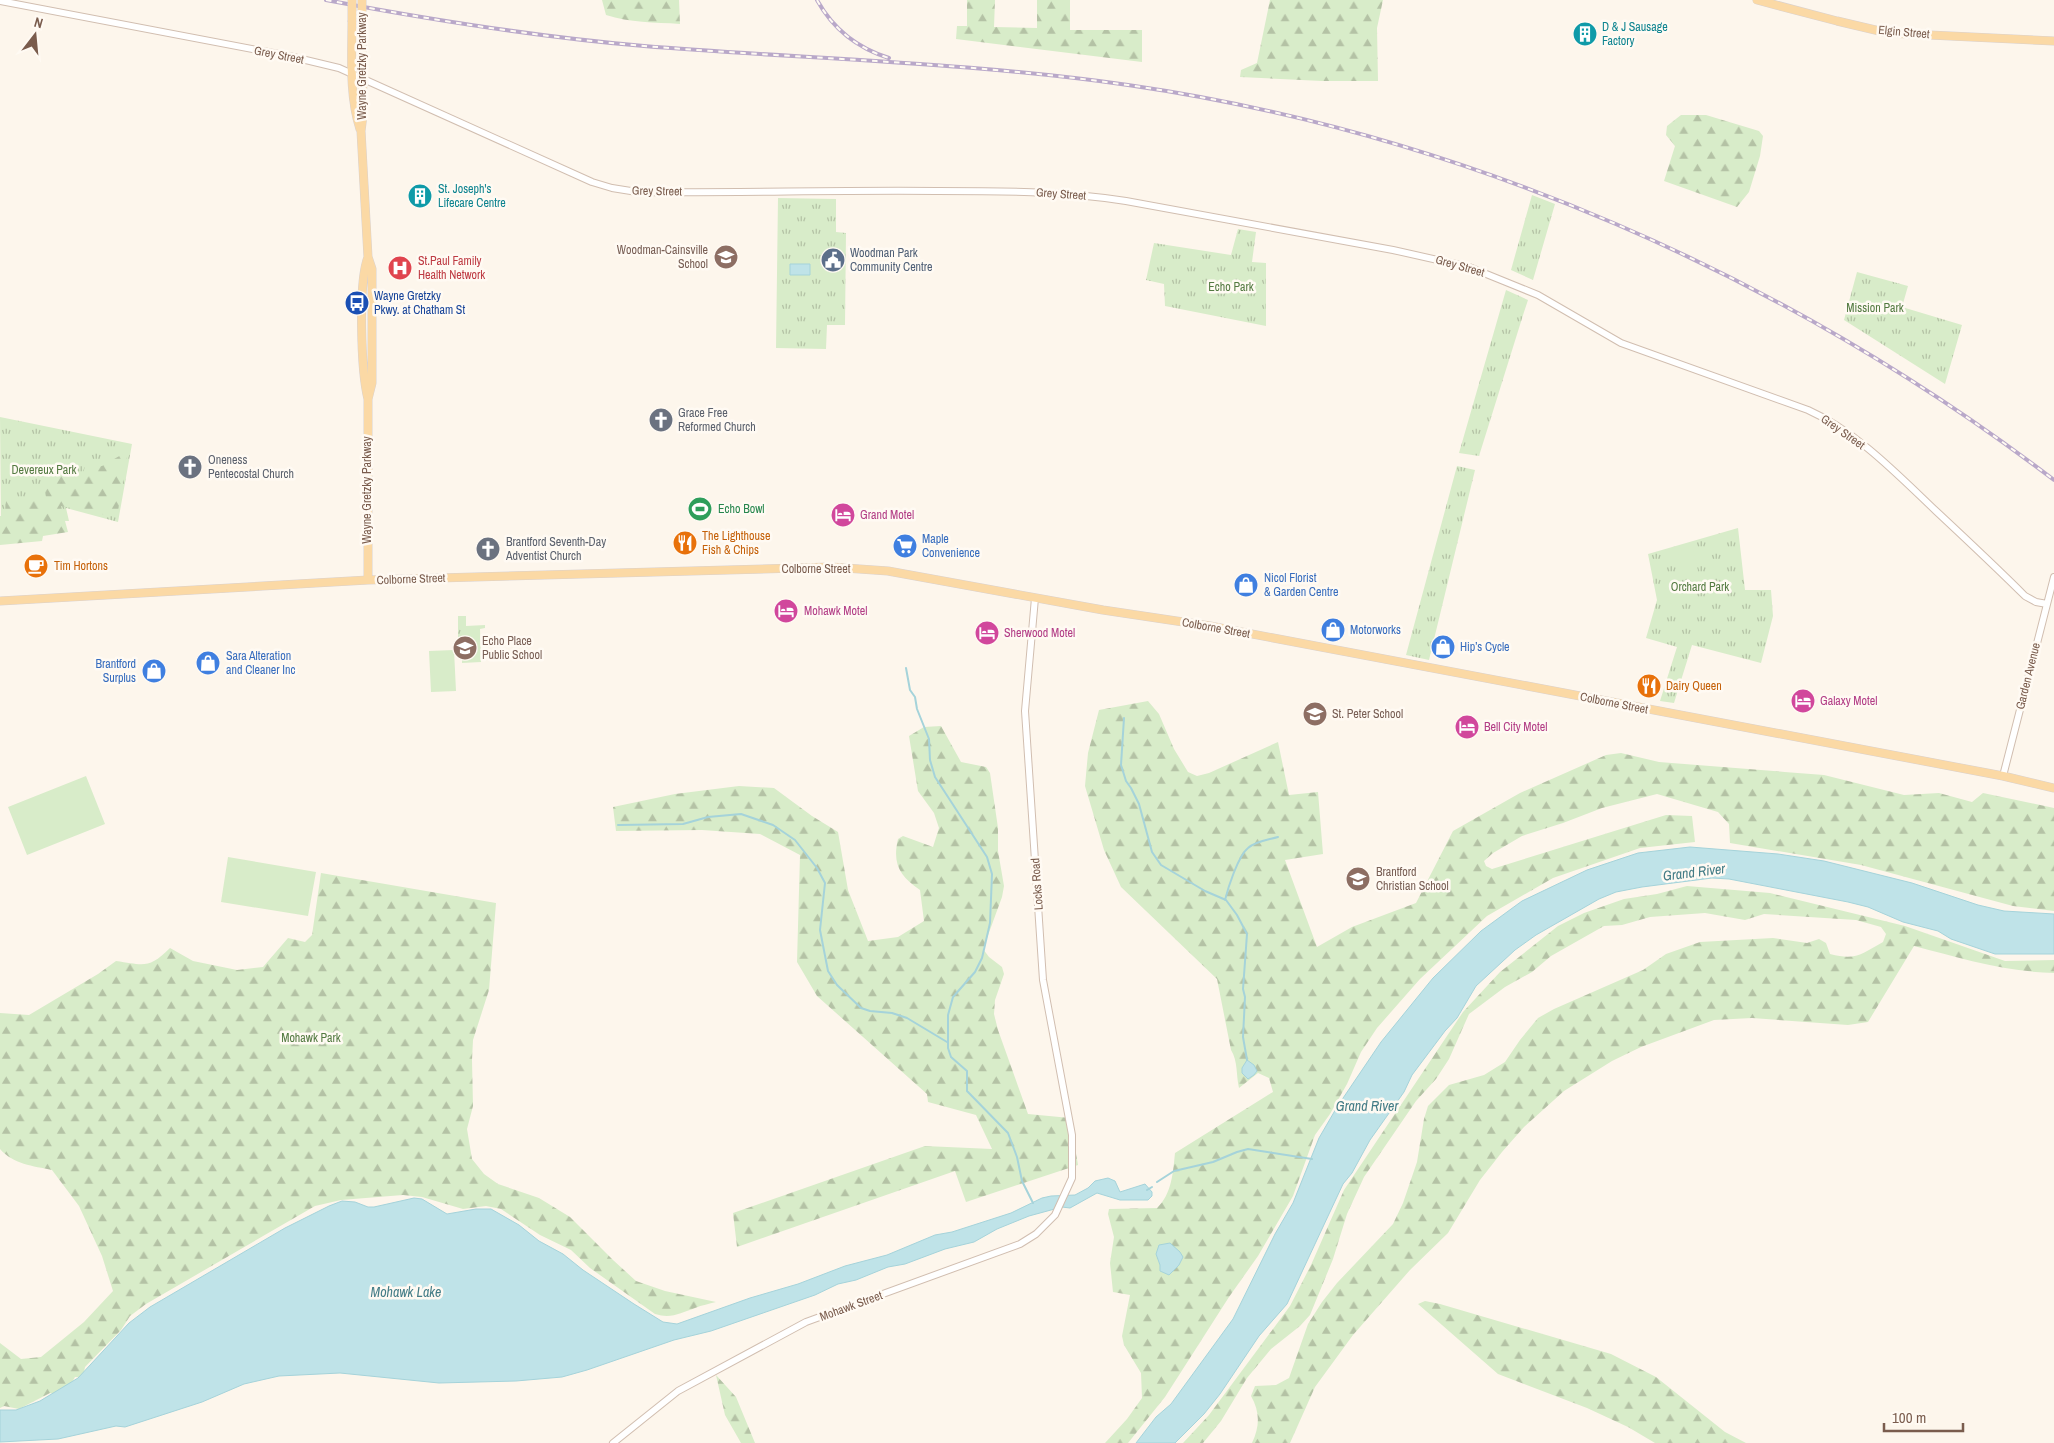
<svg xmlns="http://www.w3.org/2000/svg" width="2054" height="1443" font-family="'Archivo Narrow',sans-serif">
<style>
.grass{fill:url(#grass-tufts)}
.forest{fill:url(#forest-firs)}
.pitch{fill:#d8ecc9}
.water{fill:#bfe3e8;stroke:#a5d3da}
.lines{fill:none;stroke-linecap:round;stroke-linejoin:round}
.stream{stroke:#a5d3da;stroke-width:2}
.minor-casing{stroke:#d1beb0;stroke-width:8}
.major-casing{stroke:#dad1cd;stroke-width:9}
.minor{stroke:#fff;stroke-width:6}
.major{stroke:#fbd9a5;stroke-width:8}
.rail-casing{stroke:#b9a8c9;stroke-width:4}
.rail{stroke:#fffaf3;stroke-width:2;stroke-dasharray:5.5;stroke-linecap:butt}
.major-bridge-casing{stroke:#dad1cd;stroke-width:9;stroke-linecap:butt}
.major-bridge{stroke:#fbd9a5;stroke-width:8}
.labels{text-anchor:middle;stroke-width:5;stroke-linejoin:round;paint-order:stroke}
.culture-label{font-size:12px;fill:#0d838f;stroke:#fffaf3;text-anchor:start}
.street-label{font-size:12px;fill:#7a5c4d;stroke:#fffaf3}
.education-label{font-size:12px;fill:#785e54;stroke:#fffaf3;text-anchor:start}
.service-label{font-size:12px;fill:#4e5e75;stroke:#fffaf3;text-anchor:start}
.health-label{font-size:12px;fill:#be3a42;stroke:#fffaf3;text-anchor:start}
.park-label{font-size:12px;fill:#537a41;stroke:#fffaf3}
.transit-label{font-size:12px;fill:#164399;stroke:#fffaf3;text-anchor:start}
.worship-label{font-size:12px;fill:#5b616d;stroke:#fffaf3;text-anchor:start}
.leisure-label{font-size:12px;fill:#27864d;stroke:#fffaf3;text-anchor:start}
.hotel-label{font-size:12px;fill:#b23c85;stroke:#fffaf3;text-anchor:start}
.food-label{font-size:12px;fill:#c56008;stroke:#fffaf3;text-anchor:start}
.shop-label{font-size:12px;fill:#366cbe;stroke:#fffaf3;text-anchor:start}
.water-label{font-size:14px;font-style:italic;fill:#437c86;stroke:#fffaf3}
</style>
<defs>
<pattern id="grass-tufts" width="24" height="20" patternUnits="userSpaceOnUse" patternTransform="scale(1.25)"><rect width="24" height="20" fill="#d8ecc9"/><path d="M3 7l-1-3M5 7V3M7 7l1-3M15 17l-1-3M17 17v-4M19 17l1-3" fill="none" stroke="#b4c2a5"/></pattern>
<pattern id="forest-firs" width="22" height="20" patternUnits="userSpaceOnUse" patternTransform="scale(1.25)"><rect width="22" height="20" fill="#d8ecc9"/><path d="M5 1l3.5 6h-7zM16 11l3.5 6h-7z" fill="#b4c2a5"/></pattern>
</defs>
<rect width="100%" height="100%" fill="#fdf6ec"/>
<path class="grass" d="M1532,195L1555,204L1533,280L1511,270Z
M778,198L836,199V232L846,233L845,325H827L826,349L776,348Z
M1238,229L1256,232L1252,262L1266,263V326L1165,306L1164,284L1146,280L1154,243L1231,255Z
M1857,272L1908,286L1902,307L1962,325L1945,384L1844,320Z
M1506,290L1528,300L1524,312L1479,456L1459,453Z
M0,417L132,444L118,522L66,508L69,521L1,520Z
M1457,466L1475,470L1429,660L1406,655Z
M1738,528L1745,590H1771L1773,616L1761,663L1692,645L1674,703L1660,701L1677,647L1646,638L1657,600L1648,554Z
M458,616H466V626L485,625V628L480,629L481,662L462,663V644L458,643Z"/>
<path class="forest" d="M602,0H679L680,24C654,22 630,23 606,15Z
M967,0H995L994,27L1037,28V0H1070V30H1142V62L956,39L957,26H967Z
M1270,0H1383L1377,28L1378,81H1322L1240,77L1241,70L1257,63Z
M1681,115H1706L1759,131L1763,136L1760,156L1749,192L1737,207L1664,181L1675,146L1666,135L1667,126Z
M128,451L117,517L61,506L68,532L43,536L42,541L0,545V516H5L6,500L46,497L41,469L50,466L53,477L83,474L85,466H102Z
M1148,701L1159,714L1174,749L1188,772L1197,776L1209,773L1278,742L1289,795L1318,792L1323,854L1285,860L1317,947L1352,927L1416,903L1453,831L1520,793L1606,755L1621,753L1659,762L1824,775L1904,795L1939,793L1972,802L1983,793L2054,808V911L2013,906L1861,865L1730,843L1729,824L1718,812L1657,794L1602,808L1563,823L1522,836L1493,853L1484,861L1486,866L1492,869L1666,815L1692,816L1695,842L1640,848L1553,878L1487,916L1420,979L1377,1028L1361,1052L1347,1084L1330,1114L1315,1135L1293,1196L1258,1256L1229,1297L1165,1397L1128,1443H1105L1127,1419L1142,1398L1141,1373L1124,1345L1122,1336L1130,1295L1113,1292L1110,1263L1114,1237L1108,1214L1109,1209L1157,1208C1172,1194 1173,1172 1175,1153L1273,1092L1269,1078L1258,1073L1239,1088C1236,1075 1238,1061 1231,1050L1217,979L1121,887L1104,850L1085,786L1088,753L1099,710Z
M941,726L961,762L986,767L990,773L998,828V851L1004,886L1002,897L983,949L989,957L1002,967L1004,974L995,1000L994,1014L998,1030L1028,1114L1070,1118L1078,1165L966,1202L955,1171L737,1247L733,1213L925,1146L992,1149L976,1115L928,1102L927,1094L817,996L797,962L800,855L760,834L702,830L616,831L613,807L675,794L739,786L774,788L812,816L838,832L848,890L868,941L898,937L924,921L920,890C900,876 892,864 898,839L903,836L933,847L939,828L934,813L918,791L909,736L924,727Z
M321,873L496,903L489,990L473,1040L472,1060L473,1106L467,1129L472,1159L484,1174L498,1184L539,1198L570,1217L613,1260L636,1281L665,1291L716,1302C709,1304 702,1305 695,1308C681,1313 671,1319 655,1314L590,1268L571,1250L540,1235L501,1209L486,1206L463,1209L422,1197L403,1195L341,1200L315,1206L146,1304L130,1316L121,1330L85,1367L83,1377H75L65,1394L61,1396L50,1393L19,1409L4,1406L0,1408V1343L21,1359L41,1357L84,1322L113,1291L102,1256L79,1206L52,1170C33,1166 13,1164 0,1149V1013L29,1015L98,974L116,961C144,965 149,969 170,948L193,961L237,970L263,967L288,938L305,942L312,935Z
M1687,886L1770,893L1905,926L2005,961L2054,960V973C2006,972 1960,958 1914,946L1868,1022L1848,1025L1752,1018L1714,1020L1641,1047L1612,1061L1564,1091L1524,1127L1502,1152L1480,1180L1448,1233L1410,1270L1353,1335L1315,1387L1290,1443H1252C1260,1426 1260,1412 1251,1396L1255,1386L1276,1385L1289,1378L1308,1324L1322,1302L1337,1283L1393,1224L1403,1203L1417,1162L1424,1119L1428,1106L1449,1085L1484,1075L1505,1062L1520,1040L1538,1018L1554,1009L1643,970L1666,954L1700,942L1773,938L1807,943L1819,939L1826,943L1830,954C1856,961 1861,954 1883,942L1886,934L1881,927L1856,920L1764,914L1745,920L1705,913L1650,917L1622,925L1604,926L1551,956L1532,972L1505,987L1469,1014L1449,1059L1436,1079L1416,1101L1364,1177L1347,1214L1333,1259L1310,1315L1300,1326L1271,1349L1247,1378L1221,1421L1203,1443H1183L1209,1415L1290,1306L1311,1265L1344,1190L1463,1012L1500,972L1558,926L1584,913L1624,899L1657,894Z
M1425,1301L1440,1304L1611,1354L1656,1377L1725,1432L1746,1443H1655L1628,1427L1587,1408L1498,1374L1418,1304Z
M716,1375L736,1397L755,1443H741L725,1415Z"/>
<path class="pitch" d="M1233,271V284H1219V272Z
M1692,547L1699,575L1685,579L1678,551Z
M1682,587L1687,589L1690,594L1689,600L1680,607L1672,605L1664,593L1665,589Z
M454,650L456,691L431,692L429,651Z
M86,776L105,824L27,855L8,807Z
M228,857L316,872L308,916L221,902Z"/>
<path class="water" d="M790,264H810V275H790Z
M1690,847L1778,854L1824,861L1912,883L1978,905L2004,911L2054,914V954H1995L1951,939L1938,931L1903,922L1868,907L1848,902L1729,879L1712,878L1642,887L1616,892L1599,899L1536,935L1515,950L1476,986L1457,1018L1445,1031L1412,1075L1404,1092L1370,1140L1352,1173L1343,1184L1287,1304L1259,1336L1220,1394L1204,1414L1175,1443H1136L1156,1417L1171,1404L1233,1319L1275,1234L1293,1203L1319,1138L1337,1107L1381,1042L1433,978L1481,931L1522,901L1587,870L1638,853Z
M1247,1060L1254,1065L1257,1071L1254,1075L1248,1079L1242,1073V1068Z
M1108,1178L1115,1181L1120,1192L1145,1184L1152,1192V1196L1148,1200H1120L1097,1193L1070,1208L1062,1207L1029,1216L997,1229L974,1242L945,1249L905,1264L888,1267L856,1280L838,1284L815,1295L711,1331L674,1340L587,1370L562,1377L516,1381L439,1383L340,1373L279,1376L244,1384L202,1402L125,1427L116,1426L58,1439L0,1442V1410H16L40,1401L78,1378L129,1323L150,1307L285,1228L329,1206L342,1201L355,1202L368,1207H374L414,1198L422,1199L447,1214L476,1209H491L519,1225L539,1241L563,1254L583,1270L634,1304L663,1322L677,1324L750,1298L798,1284L845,1266L887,1255L935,1235L952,1232L1011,1213L1042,1198L1051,1196L1075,1195L1088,1188L1095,1181Z
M1170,1243L1180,1252L1183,1257L1179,1265L1169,1275L1160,1271V1265L1156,1254L1159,1245Z"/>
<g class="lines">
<path class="stream" d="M906,668L910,690L915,697L917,709L929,739L930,760L935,777L987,857L992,874L990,923L982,958L975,972L953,997L948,1015V1048L951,1057L967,1071V1091L1008,1133L1017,1157L1022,1181L1033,1203
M1124,718L1121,765L1126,781L1131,788L1139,804L1152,852L1161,865L1205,891L1226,900L1237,915L1247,934L1243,989L1245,997L1243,1037L1247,1060
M618,825L683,824L708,817L741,814L773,825L795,840L817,868L825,883L820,930L828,971L837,985L861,1008L870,1011L892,1013L907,1018L947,1042
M1225,900C1228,888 1238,856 1248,848C1256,841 1268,840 1278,837
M1157,1182L1174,1171L1213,1162L1237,1152L1248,1149L1312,1159
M1147,1190L1152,1187"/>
<defs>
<path id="minor" d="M0,1L289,56L339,68L592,182L612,188L637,192C737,193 837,190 937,191C1000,191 1063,191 1126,201L1393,250L1469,267L1538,295L1621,343L1808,410C1857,432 1897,474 1936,511C1966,539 1996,567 2025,596L2036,602L2047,604
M2003,776L2054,577
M613,1443L678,1391L806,1322L1020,1244L1036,1234L1055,1215L1072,1178V1135L1043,980L1025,711L1035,598"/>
<path id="major" d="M1757,0L1837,21L1888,33L2054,41
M352,22C352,57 349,95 360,129
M362,23L363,115L361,131L368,257L372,269V383L368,399
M368,257C358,283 361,371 368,399V580
M0,601L368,580L831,567L888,571L1103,610L1210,626L2003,776L2054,788"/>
</defs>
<use href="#minor" class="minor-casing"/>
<use href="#major" class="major-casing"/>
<use href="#minor" class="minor"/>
<use href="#major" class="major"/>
<defs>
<path id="rail" d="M326,0C432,20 537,37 644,46C805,59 968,62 1128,85C1464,134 1784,275 2054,480
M817,0C833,29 857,48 889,58"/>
</defs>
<use href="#rail" class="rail-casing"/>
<use href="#rail" class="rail"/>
<defs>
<path id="major-bridge" d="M352,0V22
M362,0V23"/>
</defs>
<use href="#major-bridge" class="major-bridge-casing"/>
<use href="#major-bridge" class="major-bridge"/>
</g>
<defs>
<symbol id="building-disc" viewBox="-11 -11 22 22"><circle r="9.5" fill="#0f9aa8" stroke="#fffaf3"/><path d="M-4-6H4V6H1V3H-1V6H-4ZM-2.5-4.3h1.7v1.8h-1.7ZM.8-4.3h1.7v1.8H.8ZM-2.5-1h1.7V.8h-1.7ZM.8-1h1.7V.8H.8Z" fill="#fff"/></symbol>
<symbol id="school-disc" viewBox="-11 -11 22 22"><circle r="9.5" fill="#8d6e63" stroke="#fffaf3"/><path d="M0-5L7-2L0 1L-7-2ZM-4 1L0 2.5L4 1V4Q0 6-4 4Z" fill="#fff"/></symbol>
<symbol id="civic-disc" viewBox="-11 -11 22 22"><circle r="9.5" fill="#5c6f8a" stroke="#fffaf3"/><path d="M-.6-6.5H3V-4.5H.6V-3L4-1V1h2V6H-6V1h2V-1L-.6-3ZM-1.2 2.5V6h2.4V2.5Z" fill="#fff"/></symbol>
<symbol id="hospital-disc" viewBox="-11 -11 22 22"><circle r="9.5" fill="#e0444e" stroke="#fffaf3"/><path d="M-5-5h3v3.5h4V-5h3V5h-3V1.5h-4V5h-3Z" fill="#fff"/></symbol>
<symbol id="bus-disc" viewBox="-11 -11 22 22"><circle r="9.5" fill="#1a4fb4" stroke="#fffaf3"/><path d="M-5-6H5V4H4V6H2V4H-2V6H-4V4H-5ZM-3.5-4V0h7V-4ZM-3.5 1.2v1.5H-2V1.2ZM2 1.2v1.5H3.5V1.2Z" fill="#fff"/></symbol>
<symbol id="church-disc" viewBox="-11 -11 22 22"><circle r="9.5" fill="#6b7280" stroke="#fffaf3"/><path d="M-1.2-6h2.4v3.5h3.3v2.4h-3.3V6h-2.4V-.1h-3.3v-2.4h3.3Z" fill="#fff"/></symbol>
<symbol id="stadium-disc" viewBox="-11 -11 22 22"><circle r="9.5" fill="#2e9e5b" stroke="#fffaf3"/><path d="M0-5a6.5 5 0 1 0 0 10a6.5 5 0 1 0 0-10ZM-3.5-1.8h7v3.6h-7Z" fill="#fff"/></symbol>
<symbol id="hotel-disc" viewBox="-11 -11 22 22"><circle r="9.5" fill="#d1479c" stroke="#fffaf3"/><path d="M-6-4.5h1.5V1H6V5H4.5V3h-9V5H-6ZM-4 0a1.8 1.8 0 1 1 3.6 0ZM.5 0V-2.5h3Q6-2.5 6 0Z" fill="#fff"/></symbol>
<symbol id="restaurant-disc" viewBox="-11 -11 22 22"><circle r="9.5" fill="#e8710a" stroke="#fffaf3"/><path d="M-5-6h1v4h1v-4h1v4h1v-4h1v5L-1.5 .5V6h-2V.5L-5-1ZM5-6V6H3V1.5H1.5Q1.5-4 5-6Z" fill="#fff"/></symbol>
<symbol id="supermarket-disc" viewBox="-11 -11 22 22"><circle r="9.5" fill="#3f7fe0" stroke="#fffaf3"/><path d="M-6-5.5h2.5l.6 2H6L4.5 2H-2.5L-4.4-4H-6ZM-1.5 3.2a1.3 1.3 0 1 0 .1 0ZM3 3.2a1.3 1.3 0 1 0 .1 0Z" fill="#fff"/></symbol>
<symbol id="cafe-disc" viewBox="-11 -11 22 22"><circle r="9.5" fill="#e8710a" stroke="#fffaf3"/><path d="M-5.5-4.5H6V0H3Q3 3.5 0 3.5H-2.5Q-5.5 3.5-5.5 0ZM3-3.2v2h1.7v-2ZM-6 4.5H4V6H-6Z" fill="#fff"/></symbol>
<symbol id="shop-disc" viewBox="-11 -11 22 22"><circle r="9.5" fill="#3f7fe0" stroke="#fffaf3"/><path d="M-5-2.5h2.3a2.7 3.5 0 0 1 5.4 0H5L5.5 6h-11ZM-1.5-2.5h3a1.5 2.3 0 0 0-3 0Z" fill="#fff"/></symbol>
</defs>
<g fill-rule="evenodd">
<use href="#building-disc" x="1571" y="20" width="28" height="28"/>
<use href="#building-disc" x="406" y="182" width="28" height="28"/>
<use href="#school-disc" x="712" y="243" width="28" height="28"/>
<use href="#civic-disc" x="819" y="246" width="28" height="28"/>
<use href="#hospital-disc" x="386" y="254" width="28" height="28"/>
<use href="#bus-disc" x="343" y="289" width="28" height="28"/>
<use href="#church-disc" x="647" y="406" width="28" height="28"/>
<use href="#church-disc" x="176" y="453" width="28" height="28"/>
<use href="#stadium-disc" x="686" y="495" width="28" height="28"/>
<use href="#hotel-disc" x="829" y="501" width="28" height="28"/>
<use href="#restaurant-disc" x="671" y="529" width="28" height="28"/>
<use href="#supermarket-disc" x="891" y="532" width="28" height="28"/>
<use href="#church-disc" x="474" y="535" width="28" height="28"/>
<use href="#cafe-disc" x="22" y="552" width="28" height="28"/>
<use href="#shop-disc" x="1232" y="571" width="28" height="28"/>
<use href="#hotel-disc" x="772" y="597" width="28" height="28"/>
<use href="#shop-disc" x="1319" y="616" width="28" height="28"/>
<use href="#hotel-disc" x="973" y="619" width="28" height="28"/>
<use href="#shop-disc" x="1429" y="633" width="28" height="28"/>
<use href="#school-disc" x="451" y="634" width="28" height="28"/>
<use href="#shop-disc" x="194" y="649" width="28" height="28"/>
<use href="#shop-disc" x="140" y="657" width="28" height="28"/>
<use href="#restaurant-disc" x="1635" y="672" width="28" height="28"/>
<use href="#hotel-disc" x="1789" y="687" width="28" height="28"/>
<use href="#school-disc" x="1301" y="700" width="28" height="28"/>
<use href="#hotel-disc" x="1453" y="713" width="28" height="28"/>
<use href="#school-disc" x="1344" y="865" width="28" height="28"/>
</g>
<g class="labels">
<g class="culture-label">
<text x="1602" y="31">D &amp; J Sausage<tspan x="1602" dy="14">Factory</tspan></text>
<text x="438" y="193">St. Joseph's<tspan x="438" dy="14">Lifecare Centre</tspan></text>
</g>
<g class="street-label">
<text transform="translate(1904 32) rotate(5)" y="4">Elgin Street</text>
<text transform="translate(279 55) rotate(11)" y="4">Grey Street</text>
<text transform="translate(362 66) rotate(-90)" y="4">Wayne Gretzky Parkway</text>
<text transform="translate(657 191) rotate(1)" y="4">Grey Street</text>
<text transform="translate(1061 194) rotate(4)" y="4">Grey Street</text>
<text transform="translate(1460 266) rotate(16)" y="4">Grey Street</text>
<text transform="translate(1843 432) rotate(35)" y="4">Grey Street</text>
<text transform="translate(367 490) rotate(-90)" y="4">Wayne Gretzky Parkway</text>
<text x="816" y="573">Colborne Street</text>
<text transform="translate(411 579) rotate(-2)" y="4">Colborne Street</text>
<text transform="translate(1216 628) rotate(10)" y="4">Colborne Street</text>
<text transform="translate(2028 676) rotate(-76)" y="4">Garden Avenue</text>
<text transform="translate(1614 703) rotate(11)" y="4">Colborne Street</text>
<text transform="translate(1037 884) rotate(-94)" y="4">Locks Road</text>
<text transform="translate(851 1306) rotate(-20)" y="4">Mohawk Street</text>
</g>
<g class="education-label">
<text x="708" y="254" text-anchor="end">Woodman-Cainsville<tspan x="708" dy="14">School</tspan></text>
<text x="482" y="645">Echo Place<tspan x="482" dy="14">Public School</tspan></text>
<text x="1332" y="718">St. Peter School</text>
<text x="1376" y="876">Brantford<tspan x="1376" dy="14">Christian School</tspan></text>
</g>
<g class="service-label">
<text x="850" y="257">Woodman Park<tspan x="850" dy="14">Community Centre</tspan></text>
</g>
<g class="health-label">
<text x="418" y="265">St.Paul Family<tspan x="418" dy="14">Health Network</tspan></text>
</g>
<g class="park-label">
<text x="1231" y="291">Echo Park</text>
<text x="1875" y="312">Mission Park</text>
<text x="44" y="474">Devereux Park</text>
<text x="1700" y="591">Orchard Park</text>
<text x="311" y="1042">Mohawk Park</text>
</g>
<g class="transit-label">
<text x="374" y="300">Wayne Gretzky<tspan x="374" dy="14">Pkwy. at Chatham St</tspan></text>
</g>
<g class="worship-label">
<text x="678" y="417">Grace Free<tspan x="678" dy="14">Reformed Church</tspan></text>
<text x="208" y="464">Oneness<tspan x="208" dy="14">Pentecostal Church</tspan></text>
<text x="506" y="546">Brantford Seventh-Day<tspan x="506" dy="14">Adventist Church</tspan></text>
</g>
<g class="leisure-label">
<text x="718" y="513">Echo Bowl</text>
</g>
<g class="hotel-label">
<text x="860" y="519">Grand Motel</text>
<text x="804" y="615">Mohawk Motel</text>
<text x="1004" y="637">Sherwood Motel</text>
<text x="1820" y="705">Galaxy Motel</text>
<text x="1484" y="731">Bell City Motel</text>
</g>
<g class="food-label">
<text x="702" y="540">The Lighthouse<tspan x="702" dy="14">Fish &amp; Chips</tspan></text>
<text x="54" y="570">Tim Hortons</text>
<text x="1666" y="690">Dairy Queen</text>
</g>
<g class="shop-label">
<text x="922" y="543">Maple<tspan x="922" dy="14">Convenience</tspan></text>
<text x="1264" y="582">Nicol Florist<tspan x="1264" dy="14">&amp; Garden Centre</tspan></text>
<text x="1350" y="634">Motorworks</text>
<text x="1460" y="651">Hip’s Cycle</text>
<text x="226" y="660">Sara Alteration<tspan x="226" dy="14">and Cleaner Inc</tspan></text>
<text x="136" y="668" text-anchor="end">Brantford<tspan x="136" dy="14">Surplus</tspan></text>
</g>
<g class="water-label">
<text transform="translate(1694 872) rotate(-7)" y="5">Grand River</text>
<text x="1367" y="1111">Grand River</text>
<text x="406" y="1297">Mohawk Lake</text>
</g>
</g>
<g transform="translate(35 35) rotate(16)" stroke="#fffaf3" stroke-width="4" paint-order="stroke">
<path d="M0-4L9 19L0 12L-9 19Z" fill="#7a5c4d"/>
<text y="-8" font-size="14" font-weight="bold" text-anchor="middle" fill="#7a5c4d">N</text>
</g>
<path d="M1884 1423v8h79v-8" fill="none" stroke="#7a5c4d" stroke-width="2.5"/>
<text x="1892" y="1423" font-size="15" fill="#7a5c4d" stroke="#fffaf3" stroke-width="4" paint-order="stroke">100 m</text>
</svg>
